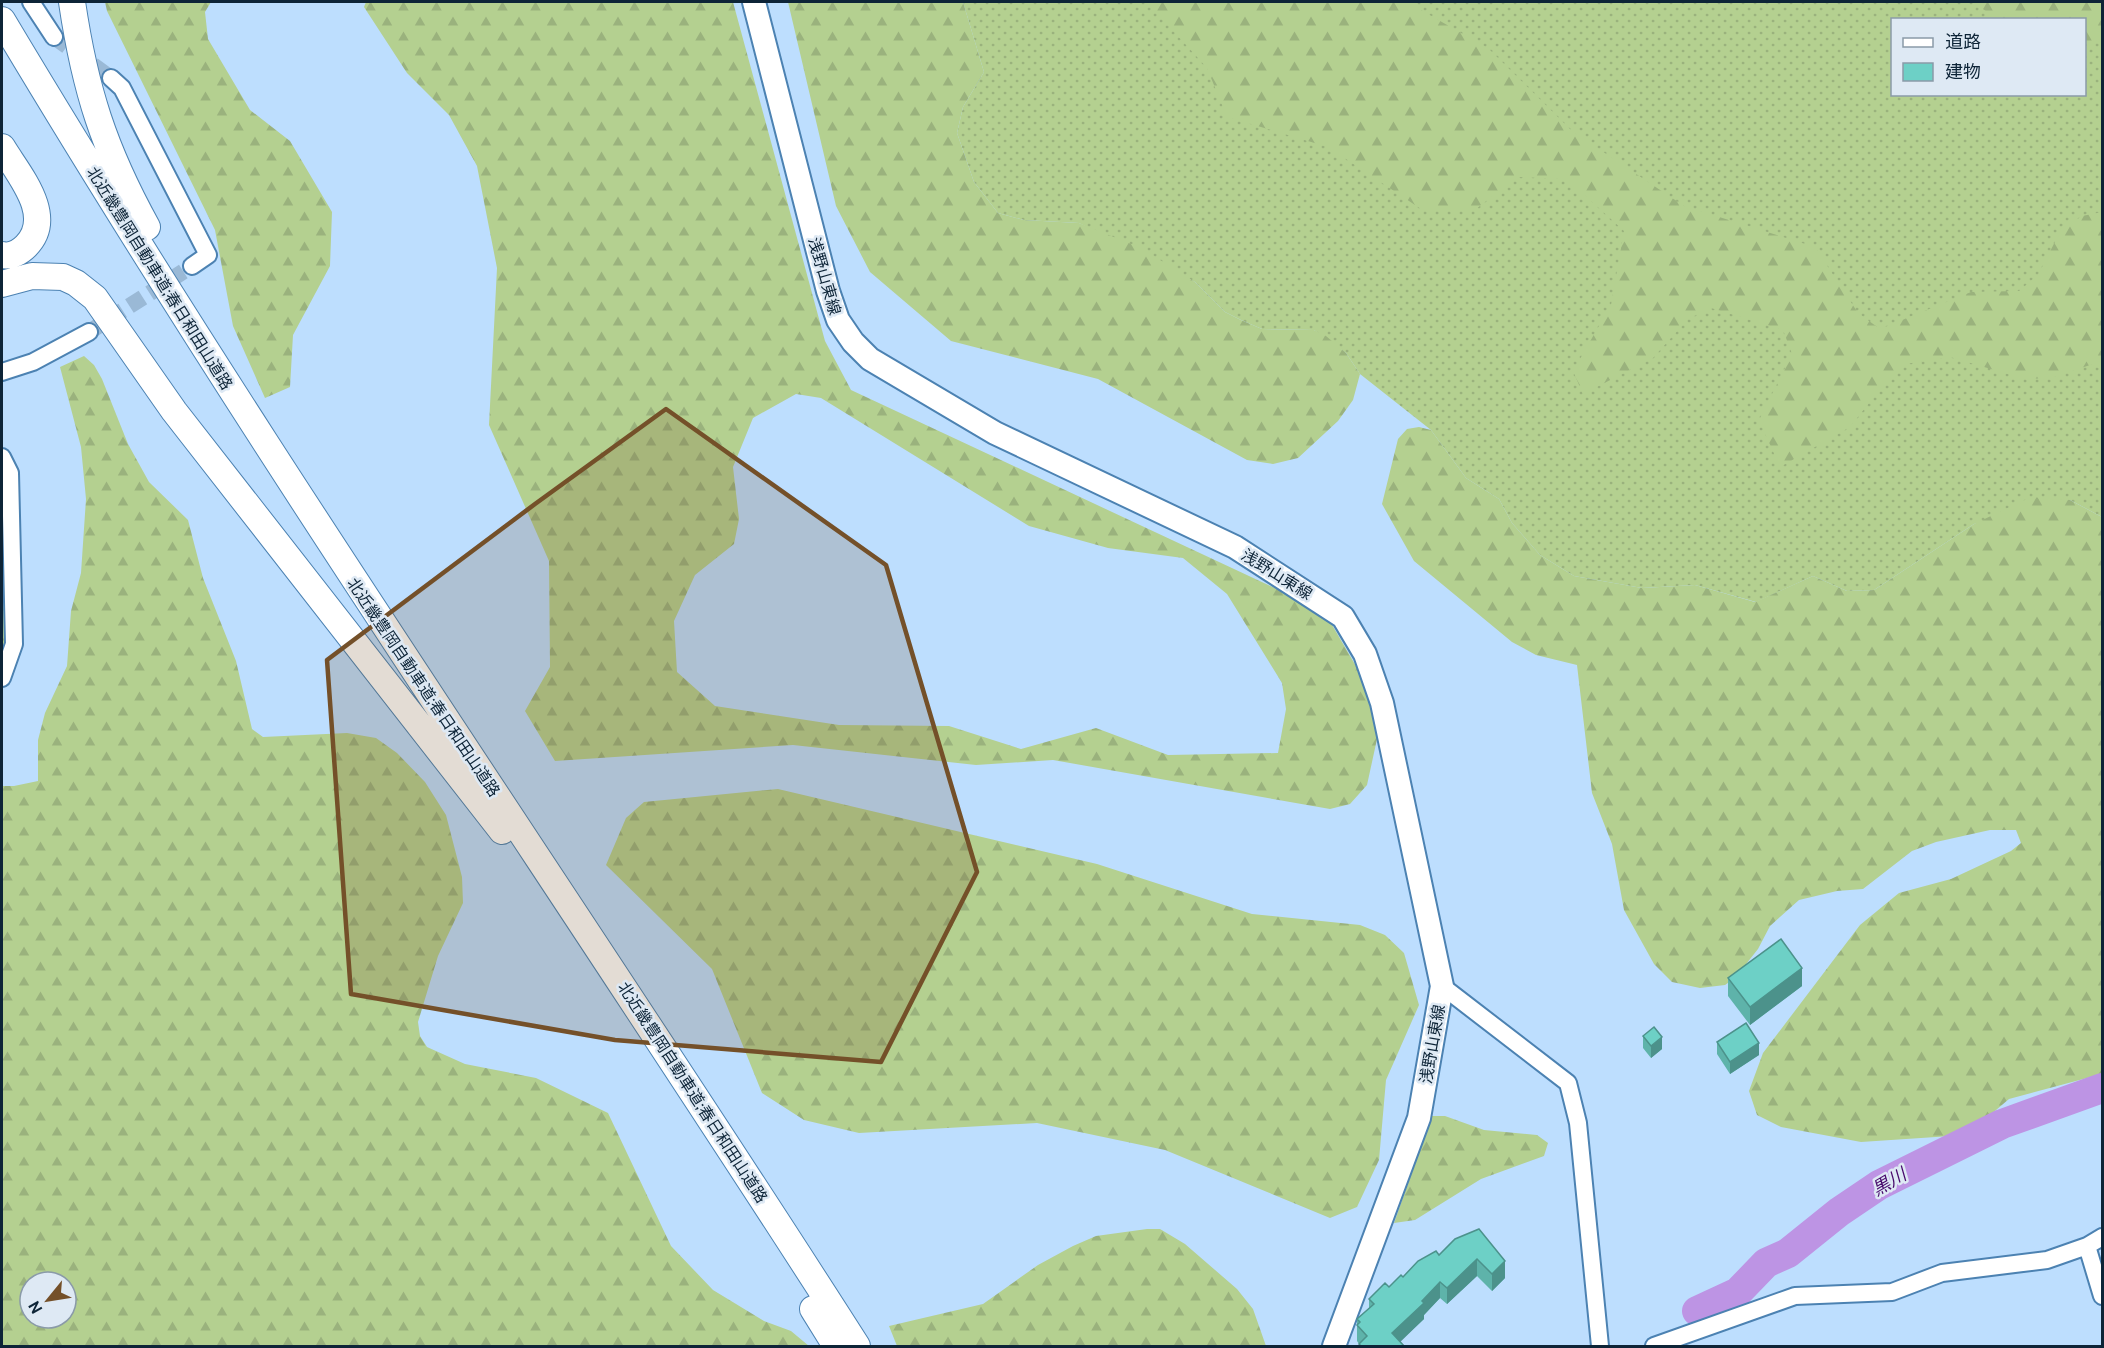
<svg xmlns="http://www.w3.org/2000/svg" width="2104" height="1348" font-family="Cabin,'Noto Sans JP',sans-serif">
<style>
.grass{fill:url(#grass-dots);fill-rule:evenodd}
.forest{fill:url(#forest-firs);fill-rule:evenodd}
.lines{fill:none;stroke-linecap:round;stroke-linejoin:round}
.river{stroke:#bd94e4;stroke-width:30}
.minor-tunnel{stroke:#9ab9d6;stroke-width:16;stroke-dasharray:16 8;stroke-linecap:butt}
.minor-casing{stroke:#4c82b2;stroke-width:20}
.major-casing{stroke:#4c82b2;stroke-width:26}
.highway-casing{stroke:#4c82b2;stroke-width:28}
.minor{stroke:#fff;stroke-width:16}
.major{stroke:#fff;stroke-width:22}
.highway{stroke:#fff;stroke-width:26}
.wall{fill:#5eb3aa}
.shaded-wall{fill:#4c928b}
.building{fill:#6dd0c6;stroke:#4c928b;stroke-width:1.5}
.marked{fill:#745029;fill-opacity:0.2;stroke:#745029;stroke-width:4.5;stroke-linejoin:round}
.labels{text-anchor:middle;stroke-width:5;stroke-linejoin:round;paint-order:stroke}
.street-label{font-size:16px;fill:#0d2437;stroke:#dee9f4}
.water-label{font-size:18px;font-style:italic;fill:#47096b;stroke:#dee9f4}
</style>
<defs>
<pattern id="grass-dots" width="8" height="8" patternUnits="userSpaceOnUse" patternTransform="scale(1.5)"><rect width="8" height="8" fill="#b4d090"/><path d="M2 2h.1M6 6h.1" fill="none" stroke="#9ab27d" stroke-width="1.8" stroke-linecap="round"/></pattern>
<pattern id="forest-firs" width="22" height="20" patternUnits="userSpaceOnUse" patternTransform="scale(1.5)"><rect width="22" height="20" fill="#b4d090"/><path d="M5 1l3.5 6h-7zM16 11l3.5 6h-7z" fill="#9ab27d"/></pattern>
</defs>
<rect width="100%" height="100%" fill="#bddefe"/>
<path class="grass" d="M963,2H2102V517L2070,500L1974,524L1874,590L1847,591L1813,576L1756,602L1695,585L1642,588L1574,576L1540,555L1512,523L1499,499L1466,478L1431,430L1360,374L1346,353L1314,330L1262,329L1241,320L1225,312L1195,282L1079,223L1024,220L998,213L974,182L957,133L963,107L984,72ZM1892,20H2084V94H1892Z"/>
<path class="forest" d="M105,2H211L205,12L208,39L250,110L290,141L332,212L330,266L293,335L290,387L265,398L233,326L215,230L107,11Z
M366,2H733L825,341L851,390L1324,611L1378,704L1379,730L1367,785L1350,804L1330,809L1053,760L976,765L793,745L555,761L525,711L550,667L549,561L489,425L497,268L477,166L449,115L407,73L364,7ZM796,394L821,398L1029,526L1108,548L1183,558L1227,594L1282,683L1286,709L1278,753L1168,755L1096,728L1021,749L949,726L839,725L715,706L677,672L674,621L695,575L734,544L739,519L733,467L753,418Z
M788,2H963L984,72L963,107L957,133L974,182L998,213L1024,220L1079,223L1141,248L1195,282L1225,312L1241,320L1262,329L1314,330L1326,336L1346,353L1360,374L1353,400L1338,421L1298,458L1273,464L1247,460L1098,379L951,341L870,272L836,206Z
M1147,2H1407L1489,49L1572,131L1684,206L1815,247L1858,313L1880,329L1971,292L2019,291L2038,275L2061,230L2082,216L2102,212V356L2099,362L2051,378L2025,379L1950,357L1899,365L1850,427L1780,467L1759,420L1792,354L1783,330L1711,308L1688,319L1653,358L1583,394L1573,371L1611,305L1624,231L1567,179L1517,177L1476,209L1424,211L1328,147L1227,117L1207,68Z
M1973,2H2102V42L2085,41L2084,20L1997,19Z
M84,356L94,365L102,379L128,444L149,482L188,520L203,578L236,661L252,729L263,737L347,733L376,738L397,753L425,782L446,815L462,877L463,903L438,956L418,1022L420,1036L427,1047L465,1064L536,1078L608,1113L671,1246L713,1290L764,1321L791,1331L809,1346H2V786H14L38,781V740L45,713L67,666L71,611L81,573L86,499L81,447L60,367ZM30,1282H66V1318H30Z
M1419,427L1431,430L1466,478L1499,499L1512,523L1540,555L1574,576L1642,588L1695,585L1755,602L1813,576L1847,591L1874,590L1974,524L2031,497L2070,500L2102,517V1074L2009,1099L1976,1127L1951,1136L1861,1142L1781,1127L1757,1115L1749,1091L1763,1053L1860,925L1899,893L1951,879L2011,851L2021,843L2016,830H1990L1936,842L1912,851L1863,889L1837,891L1799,900L1770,926L1758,949L1735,978L1725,985L1700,988L1672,982L1654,964L1624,910L1612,844L1592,793L1577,665L1536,655L1512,642L1414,561L1382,504L1398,439L1407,429Z
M2,448L7,453L16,602L2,651Z
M778,789L1097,864L1252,914L1360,925L1385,935L1404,953L1419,1005L1386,1080L1379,1160L1357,1207L1330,1218L1165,1150L1037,1123L859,1133L804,1120L762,1093L712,969L606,865L626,818L644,802Z
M1432,1116H1445L1484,1130L1537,1135L1548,1143L1544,1156L1481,1179L1415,1220L1394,1223Z
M1147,1229H1160L1185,1244L1237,1289L1253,1309L1266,1346H897L889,1326L983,1304L1038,1265L1073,1246L1096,1236Z"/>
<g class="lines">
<path class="river" d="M1697,1311L1738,1292L1766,1263L1788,1253L1839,1212L1879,1185L2002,1124L2102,1088"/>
<path class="minor-tunnel" d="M54,37L111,78
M89,332L192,266"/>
<defs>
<path id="minor" d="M31,2L54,37
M111,78L122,88L208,255L192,266
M2,372L33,362L89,332
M2,457L10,473L14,644L2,678
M1442,986L1568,1083L1578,1123L1600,1346
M2087,1246L2102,1296
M1654,1346L1795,1296L1892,1292L1942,1273L2047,1260L2087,1246L2102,1237"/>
<path id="major" d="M754,2L828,291L838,320L853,342L870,359L995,433L1235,547L1343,617L1365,654L1382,703L1442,986L1419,1118L1334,1346"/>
<path id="highway" d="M72,2C85,90 104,149 147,227
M2,20C272,472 574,903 857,1346
M2,147C18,174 56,216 26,246C20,252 11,257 2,255
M2,284L32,276L63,277L76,283L95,298L174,411L502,831
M813,1309L836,1346"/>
</defs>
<use href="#minor" class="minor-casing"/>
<use href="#major" class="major-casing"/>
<use href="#highway" class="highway-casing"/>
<use href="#minor" class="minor"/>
<use href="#major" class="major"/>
<use href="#highway" class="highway"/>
</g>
<path class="wall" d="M1728,978L1802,986L1750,1025L1728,996Z
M1643,1036L1662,1049L1651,1058L1643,1048Z
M1717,1042L1759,1055L1730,1074L1717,1054Z
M1455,1239L1505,1278L1492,1291L1477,1276L1447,1304L1440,1298L1424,1315V1319L1400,1341L1405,1347H1359V1344L1357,1341V1319L1369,1308V1299L1439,1255Z"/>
<path class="shaded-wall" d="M1802,968V986L1750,1025V1007Z
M1662,1037V1049L1651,1058V1046Z
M1759,1043V1055L1730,1074V1062Z
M1477,1259V1276L1447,1304V1288Z
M1505,1261V1278L1492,1291V1274Z
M1440,1282V1298L1424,1315V1319L1395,1347L1392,1333Z"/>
<path class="building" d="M1781,939L1802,968L1750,1007L1728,978Z
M1746,1023L1759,1043L1730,1062L1717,1042Z
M1654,1027L1662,1037L1651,1046L1643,1036Z
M1479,1229L1505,1261L1492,1274L1477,1259L1447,1288L1440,1282L1422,1301L1424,1303L1392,1333L1405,1347H1362L1359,1344L1367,1336L1357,1325L1360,1322L1357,1319L1374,1304L1369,1299L1385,1283L1389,1287L1401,1275L1403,1277L1418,1261L1436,1251L1439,1255L1455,1239Z"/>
<path class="marked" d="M666,409L886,565L977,872L881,1062L615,1040L351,994L327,660L535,504Z"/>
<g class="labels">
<g class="street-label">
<text transform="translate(825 276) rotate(74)" y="6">浅野山東線</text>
<text transform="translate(160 278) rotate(58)" y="6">北近畿豊岡自動車道;春日和田山道路</text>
<text transform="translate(1277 574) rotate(32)" y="6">浅野山東線</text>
<text transform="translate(424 687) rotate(56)" y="6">北近畿豊岡自動車道;春日和田山道路</text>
<text transform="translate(1432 1044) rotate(-80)" y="6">浅野山東線</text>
<text transform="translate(693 1092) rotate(57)" y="6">北近畿豊岡自動車道;春日和田山道路</text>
</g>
<g class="water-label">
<text transform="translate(1889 1182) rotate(-30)" y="6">黒川</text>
</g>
</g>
<rect width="2104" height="1348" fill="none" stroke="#0d2437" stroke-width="6"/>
<rect x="1891" y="18" width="195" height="78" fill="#dee9f4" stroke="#8a9aa8" stroke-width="1.5"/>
<rect x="1903" y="38" width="30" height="9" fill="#ffffff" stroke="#8a9aa8" stroke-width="1.5"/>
<text x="1945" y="48" font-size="18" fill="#0d2437">道路</text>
<rect x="1903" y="63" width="30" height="18" fill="#6dd0c6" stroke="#8a9aa8" stroke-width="1.5"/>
<text x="1945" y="78" font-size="18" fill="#0d2437">建物</text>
<g transform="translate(48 1300) rotate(240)"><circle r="28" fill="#dee9f4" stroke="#8a9aa8" stroke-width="1.5"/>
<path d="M0-4.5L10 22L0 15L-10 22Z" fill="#745029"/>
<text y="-9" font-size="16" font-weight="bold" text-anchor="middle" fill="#0d2437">N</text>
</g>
</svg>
